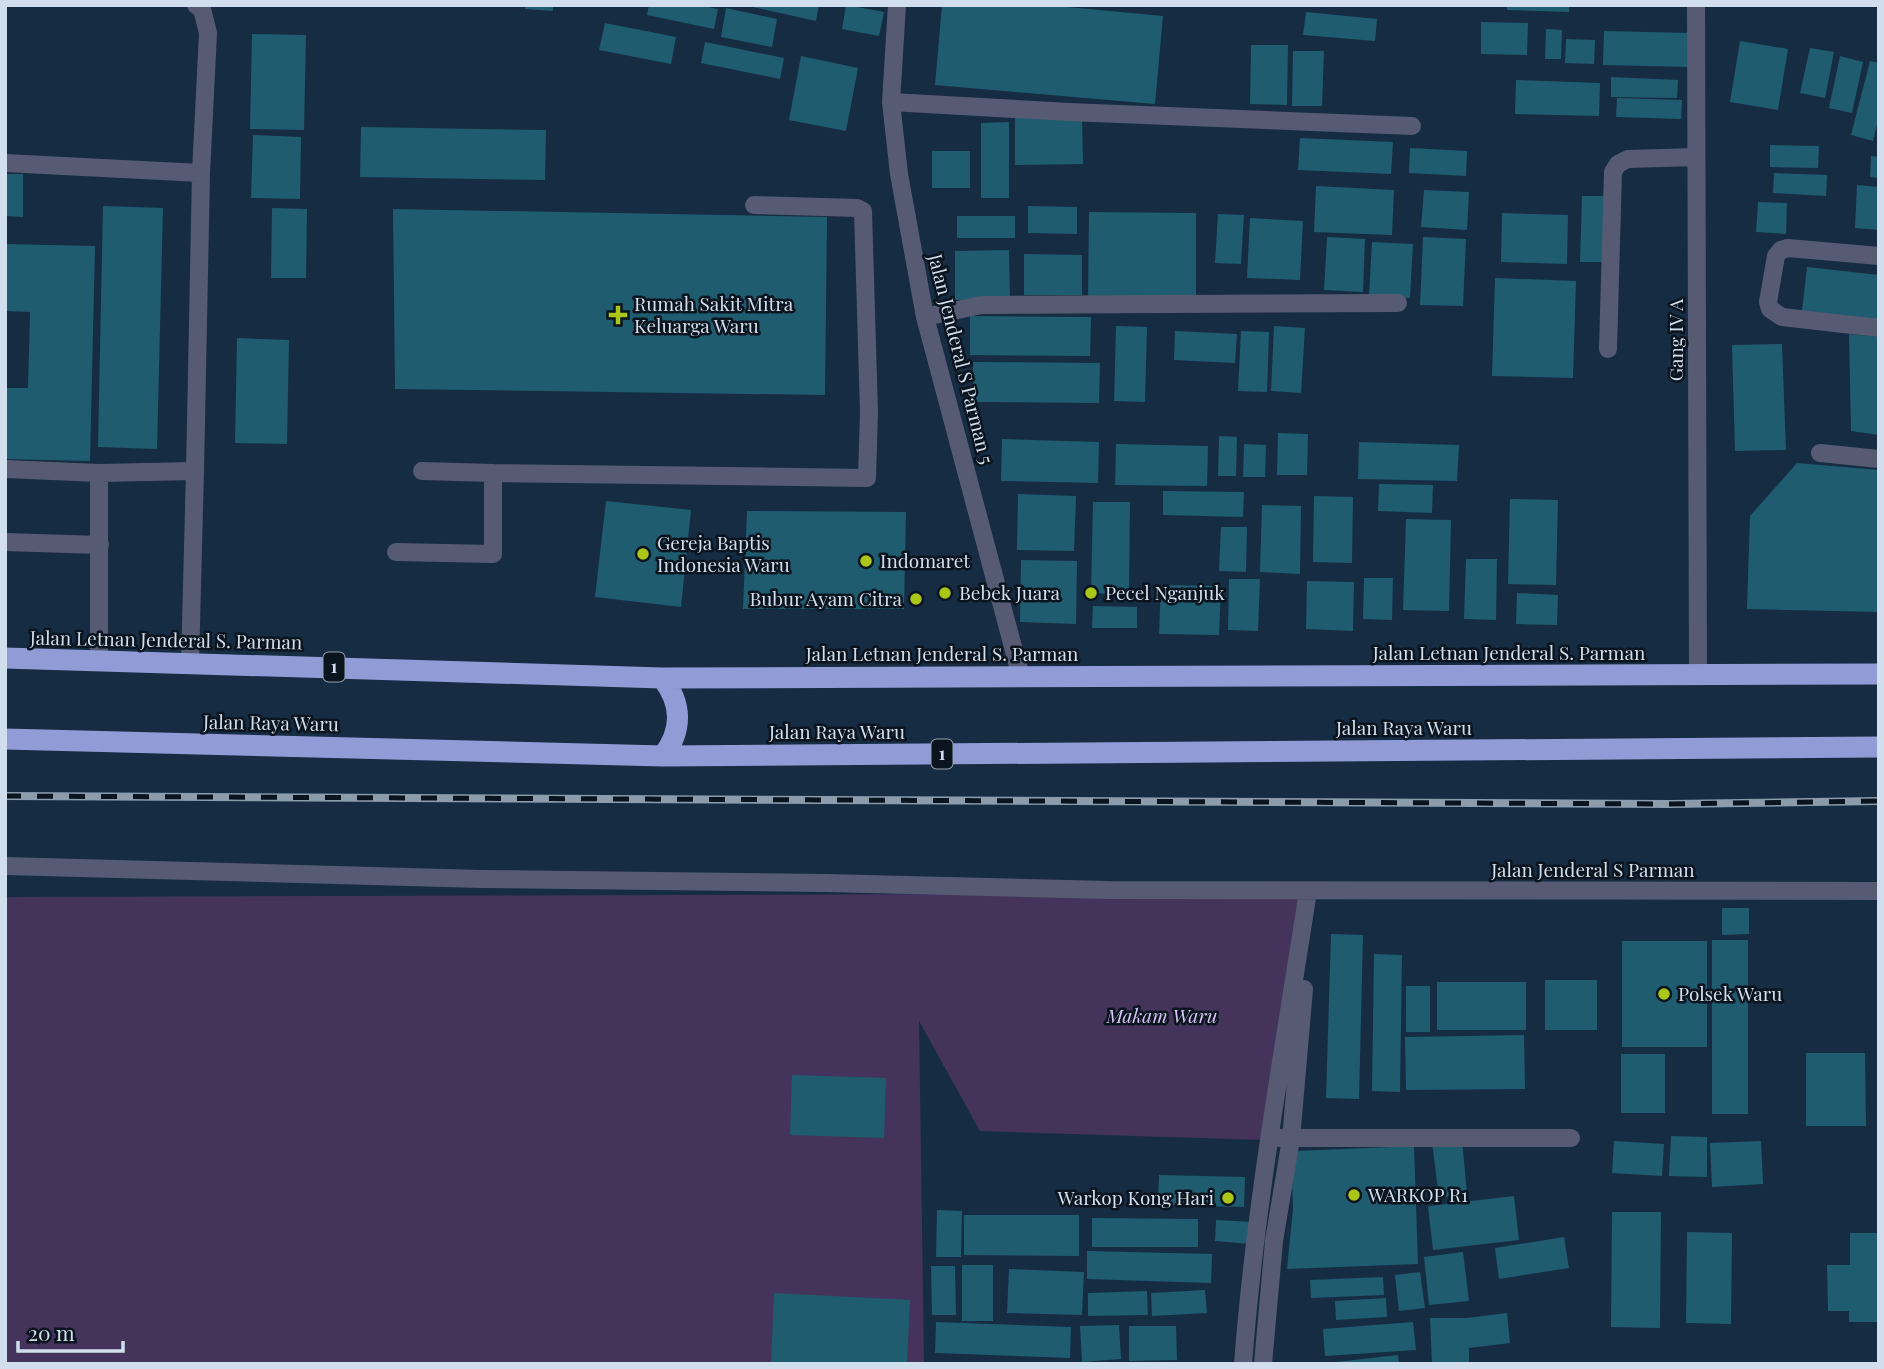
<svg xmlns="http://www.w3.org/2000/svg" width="1884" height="1369" font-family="'Playfair Display',serif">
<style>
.green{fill:#44345b}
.building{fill:#1f5c70}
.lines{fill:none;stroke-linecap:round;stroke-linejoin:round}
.minor{stroke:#565b73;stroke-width:18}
.highway{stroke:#919cd7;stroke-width:21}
.rail-casing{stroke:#8b9cad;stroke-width:8}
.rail{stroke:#0a141e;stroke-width:5;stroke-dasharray:16;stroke-linecap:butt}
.poi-dot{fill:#aac717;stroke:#0a141e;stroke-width:2.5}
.labels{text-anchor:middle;stroke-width:5;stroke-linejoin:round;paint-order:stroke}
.shield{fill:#0a141e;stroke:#95a1af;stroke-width:2}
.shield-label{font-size:18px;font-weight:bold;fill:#d1deed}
.poi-label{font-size:19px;fill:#d1deed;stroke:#0a141e;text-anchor:start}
.street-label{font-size:19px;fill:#d1deed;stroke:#0a141e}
.park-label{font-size:19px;font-style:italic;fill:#d8c5f7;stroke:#0a141e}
</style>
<rect width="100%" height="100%" fill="#162c42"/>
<path class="green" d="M1306,893L1263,1140L980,1131L919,1021L924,1364H5V897Z"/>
<path class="building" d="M525,5H553V11L525,9Z
M649,5H697L718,9L714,29L647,15Z
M744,5H819L816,21Z
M846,5L884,12L879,36L842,29Z
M942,5H1046L1163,16L1155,104L935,85Z
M1507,5H1569V12L1507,10Z
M726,8L777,19L772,47L721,37Z
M1306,12L1377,19L1375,41L1303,35Z
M1481,22L1528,23L1527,55L1481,54Z
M605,23L676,37L671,64L599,50Z
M1546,29L1562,30L1561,59H1545Z
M1604,31L1690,33L1689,67L1603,65Z
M252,34L306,35L304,130L250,129Z
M1566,39L1595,40L1594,64L1565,63Z
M1740,41L1788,49L1778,110L1730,102Z
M705,42L784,58L780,79L701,63Z
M1251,45H1288L1287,105L1250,104Z
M1810,48L1834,52L1825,98L1800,93Z
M1293,51H1324L1322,106H1292Z
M801,56L858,68L846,131L789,120Z
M1840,56L1863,62L1852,113L1829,108Z
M1870,61L1879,63V117L1873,141L1851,135Z
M1611,77L1678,80L1677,98L1611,97Z
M1516,80L1600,83L1599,116L1515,114Z
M1617,98L1682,100L1681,119L1616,117Z
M1015,114H1082L1083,164L1015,165Z
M1009,122V198H981V123Z
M361,127L546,130L545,180L360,177Z
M253,135L301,137L300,199L251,198Z
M1300,138L1393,142L1391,174L1298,170Z
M1770,145L1819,146L1818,168L1770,167Z
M1410,148L1467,151L1466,176L1409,173Z
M932,151H970V188H932Z
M1871,156L1879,157V178L1870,177Z
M1774,173L1827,175L1826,196L1773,193Z
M5,174H23V217L5,216Z
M1857,185L1879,187V230L1855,228Z
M1316,186L1394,190L1392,235L1314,232Z
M1424,190L1469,192L1467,230L1421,227Z
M1582,196H1605L1603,262H1580Z
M1758,202L1787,203L1786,234L1756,232Z
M103,206L163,208L157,449L98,447Z
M1028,206L1077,207V234L1028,233Z
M272,208L307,209L306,278H271Z
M393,209L827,217L825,395L395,389Z
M1089,212L1196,213V300L1088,299Z
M1502,213L1568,215L1567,264L1501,262Z
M1218,214L1244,215L1241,264L1215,263Z
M957,216H1015V238H957Z
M1250,218L1303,221L1300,280L1247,278Z
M1327,237L1365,239L1363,292L1324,290Z
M1423,237L1466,239L1463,306L1420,305Z
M1372,242L1413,244L1410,298L1369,296Z
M5,244L95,246L90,461L5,459V388H28L30,312L5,311Z
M1009,250L1010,299L955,300V251Z
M1024,254L1082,255V295H1024Z
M1807,267L1879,275V320L1802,311Z
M1495,278L1576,281L1573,378L1492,376Z
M970,316L1091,317L1090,356L970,355Z
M1116,326L1147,327L1145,402L1114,401Z
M1274,326L1305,328L1301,393L1271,391Z
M1175,331L1237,334L1235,363L1174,360Z
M1241,331L1269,332L1267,392L1238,391Z
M1849,334L1879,337V435L1851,431Z
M237,338L289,340L287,444L235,443Z
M1782,344L1786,450L1735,451L1732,345Z
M973,362L1100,363L1099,403L973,402Z
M1278,433L1308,434L1307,475H1277Z
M1219,436L1237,437L1236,476H1218Z
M1002,439L1099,442L1098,483L1001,481Z
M1359,442L1459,445L1457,481L1358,479Z
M1116,444L1208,446L1207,486L1115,485Z
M1244,444L1266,445L1265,477H1243Z
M1797,463L1879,470V612L1747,609L1750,516Z
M1379,484L1433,485L1432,513L1378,511Z
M1163,491L1244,492L1243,517L1163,515Z
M1018,494L1076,496L1074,551L1017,550Z
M1314,496L1353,497L1352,563L1313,562Z
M1510,499L1558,500L1556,585L1508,584Z
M606,501L691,510L681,607L595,597Z
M1093,502H1130L1129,595L1091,593Z
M1262,505L1301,506L1300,574L1260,572Z
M747,511L906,512L904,609H743Z
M1406,519L1451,520L1449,611L1403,610Z
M1221,527H1247L1246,572L1219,571Z
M1466,559H1497L1496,620L1464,619Z
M1021,560L1077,561L1076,624L1020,622Z
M1364,578H1393L1392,620L1363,619Z
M1229,579H1260L1258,631L1228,630Z
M1307,581L1354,582L1353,631L1306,629Z
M1161,585L1221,586L1219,635L1159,634Z
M1517,593L1558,595L1557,625L1516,624Z
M1093,606L1137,607V628H1092Z
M1722,908H1749V934L1722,935Z
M1331,934L1363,935L1359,1099L1326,1098Z
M1712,940H1748V1114H1712Z
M1622,941H1707V1047H1622Z
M1374,954L1402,955L1400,1092L1372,1091Z
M1545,980H1597V1030H1545Z
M1437,982H1526V1030H1437Z
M1406,986H1430V1032H1406Z
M1524,1035L1525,1089L1406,1090L1405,1037Z
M1806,1053H1865L1866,1126H1806Z
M1621,1054H1665V1113H1621Z
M792,1075L886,1078L884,1138L790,1135Z
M1671,1136L1707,1137V1177L1669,1176Z
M1462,1139L1467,1194L1439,1198L1432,1142Z
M1614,1141L1664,1144L1662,1176L1612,1173Z
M1761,1141L1763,1184L1712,1187L1710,1143Z
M1414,1146L1418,1264L1287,1269L1293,1209L1292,1180L1296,1151Z
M1159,1175L1245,1177L1244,1207L1158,1205Z
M1514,1196L1519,1240L1433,1250L1428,1206Z
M937,1210L962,1211L961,1257H936Z
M1612,1212H1661L1660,1328L1611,1327Z
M964,1215H1079V1256L964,1255Z
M1092,1218L1198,1219V1247H1092Z
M1216,1220L1253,1222L1251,1244L1215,1241Z
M1687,1232L1732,1233L1731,1324L1686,1323Z
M1850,1233H1879V1322H1849V1311H1828L1827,1265H1850Z
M1564,1237L1569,1268L1499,1279L1495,1248Z
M1087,1251L1212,1254L1211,1283L1087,1279Z
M1463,1252L1469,1301L1429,1305L1424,1257Z
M962,1265H993V1321H962Z
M931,1266H955L956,1315H932Z
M1009,1269L1084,1272L1082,1315L1007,1313Z
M1420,1272L1425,1308L1399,1311L1395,1275Z
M1383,1277L1384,1295L1311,1298L1310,1280Z
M1205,1290L1207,1313L1152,1316L1151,1293Z
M1147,1291L1148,1315L1088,1316V1293Z
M774,1293L910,1300L907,1364H771Z
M1386,1298L1387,1317L1336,1320L1335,1301Z
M1507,1313L1510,1343L1469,1348V1364H1432L1430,1318H1467Z
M936,1322L1071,1327L1070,1358L935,1353Z
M1413,1322L1416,1350L1325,1356L1323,1329Z
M1119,1325L1121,1359L1082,1362L1080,1326Z
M1129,1326H1176L1177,1360L1129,1361Z
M1398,1355L1399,1364H1336V1362Z"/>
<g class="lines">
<path class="minor" d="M897,5L891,102L899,174L925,317L1021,677
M1696,5L1698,675
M891,102L1069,112L1412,126
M5,163L201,173
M1879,256L1788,248L1781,250L1776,256L1768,302L1770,309L1782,317L1879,328
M925,317L981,305L1398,303
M1608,349L1613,172L1618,164L1628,159L1696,157
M1820,453L1879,459
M5,469L99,473
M422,471L493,473
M5,542L100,545
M396,552L493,554V473L867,478L869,412L863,211L857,208L754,205
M99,661V473L195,471L201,173L208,33L202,9L196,5
M190,663L195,471
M5,866L481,879L826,883L1108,890L1879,891
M1279,1138H1571
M1243,1364C1255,1205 1284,1048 1308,891
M1263,1364L1274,1241L1291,1139L1304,989"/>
<path class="highway" d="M5,658L662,678L1879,674
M662,678C682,703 683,730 663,756
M5,739L663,756L1879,747"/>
<defs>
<path id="rail" d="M5,796L1669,804L1879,801"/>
</defs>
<use href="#rail" class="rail-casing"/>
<use href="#rail" class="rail"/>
</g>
<g class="poi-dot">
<path d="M614.5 304.5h7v7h7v7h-7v7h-7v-7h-7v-7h7z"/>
<circle cx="643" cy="554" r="7"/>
<circle cx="866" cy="561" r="7"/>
<circle cx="945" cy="593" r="7"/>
<circle cx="1091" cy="593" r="7"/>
<circle cx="916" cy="599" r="7"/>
<circle cx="1664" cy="994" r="7"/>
<circle cx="1354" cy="1195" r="7"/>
<circle cx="1228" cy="1198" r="7"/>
</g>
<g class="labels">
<g class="shield">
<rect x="323.5" y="652.5" width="21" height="29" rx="5"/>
<rect x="931.5" y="739.5" width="21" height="29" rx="5"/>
</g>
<g class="shield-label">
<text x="334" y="673">1</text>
<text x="942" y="760">1</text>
</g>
<g class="poi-label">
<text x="634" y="311">Rumah Sakit Mitra<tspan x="634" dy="22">Keluarga Waru</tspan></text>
<text x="657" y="550">Gereja Baptis<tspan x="657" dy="22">Indonesia Waru</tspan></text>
<text x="880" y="568">Indomaret</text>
<text x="959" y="600">Bebek Juara</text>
<text x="1105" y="600">Pecel Nganjuk</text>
<text x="902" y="606" text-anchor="end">Bubur Ayam Citra</text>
<text x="1678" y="1001">Polsek Waru</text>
<text x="1368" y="1202">WARKOP R1</text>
<text x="1214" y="1205" text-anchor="end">Warkop Kong Hari</text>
</g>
<g class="street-label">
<text transform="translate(1676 340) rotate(-90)" y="7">Gang IV A</text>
<text transform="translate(961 359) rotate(76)" y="7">Jalan Jenderal S Parman 5</text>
<text transform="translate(166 640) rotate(1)" y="7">Jalan Letnan Jenderal S. Parman</text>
<text x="1509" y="660">Jalan Letnan Jenderal S. Parman</text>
<text x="942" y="661">Jalan Letnan Jenderal S. Parman</text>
<text transform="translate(271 723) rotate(1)" y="7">Jalan Raya Waru</text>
<text x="1404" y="735">Jalan Raya Waru</text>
<text x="837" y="739">Jalan Raya Waru</text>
<text x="1593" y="877">Jalan Jenderal S Parman</text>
</g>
<g class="park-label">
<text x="1162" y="1023">Makam Waru</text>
</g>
</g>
<rect width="1884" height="1369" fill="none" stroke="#d1deed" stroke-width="14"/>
<path d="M18 1341v10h105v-10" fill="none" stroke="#d1deed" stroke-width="3.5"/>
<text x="28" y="1341" font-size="21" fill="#d1deed" stroke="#0a141e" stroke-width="5" paint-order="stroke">20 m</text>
</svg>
